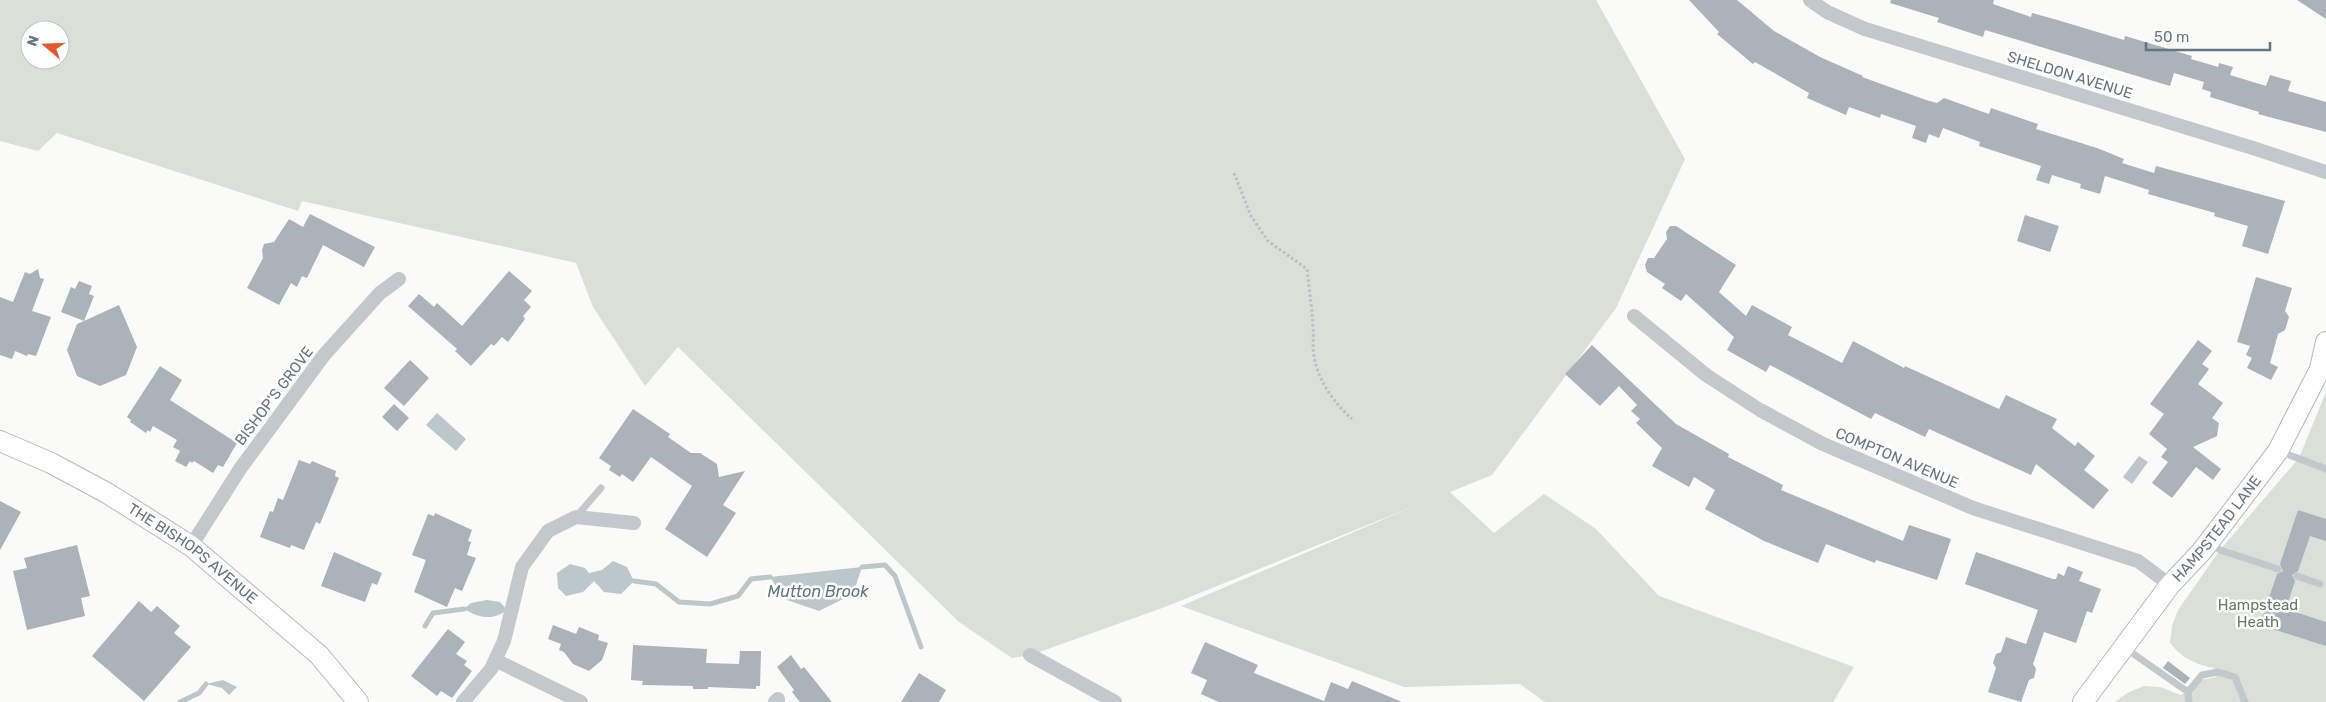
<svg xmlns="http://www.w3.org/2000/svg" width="2326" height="702" font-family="Rubik,sans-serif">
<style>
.green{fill:#dadfd7;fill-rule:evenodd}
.water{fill:#bbc7cb}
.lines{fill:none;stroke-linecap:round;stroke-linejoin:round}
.stream{stroke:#bbc7cb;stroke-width:5}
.building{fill:#aab3b9}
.secondary-casing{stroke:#b3babf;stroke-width:22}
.path{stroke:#bbbfc2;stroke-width:3;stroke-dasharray:2.5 2.5;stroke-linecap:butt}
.lane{stroke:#c3c8cc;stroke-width:7}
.street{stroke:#c3c8cc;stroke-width:14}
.secondary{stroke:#fff;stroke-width:20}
.labels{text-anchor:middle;stroke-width:5;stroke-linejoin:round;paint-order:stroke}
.street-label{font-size:15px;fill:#657683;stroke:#fff}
.park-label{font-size:15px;fill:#687a64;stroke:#fff}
.water-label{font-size:16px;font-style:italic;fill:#60757c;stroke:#fff}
</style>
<rect width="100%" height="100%" fill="#fafaf8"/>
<path class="green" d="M0,0H1596L1685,159L1616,308L1492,475L1450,492L1494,533L1544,494L1596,529L1659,596L1854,667L1833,702H1545L1520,684L1404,687L1181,606L1417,505L1165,607L1031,655L1012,658L959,622L678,347L645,386L593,307L576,263L302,201L298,211L57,133L38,151L0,141ZM30,30H60V60H30Z
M2326,392V702H2115L2127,693L2144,686L2161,687L2180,695L2188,692L2197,681L2216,677L2214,668C2195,664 2183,659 2170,643L2172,626L2178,610L2220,550L2299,458Z"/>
<path class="water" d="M437,413L466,439L456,451L426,425Z
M2139,456L2148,462L2132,484L2123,477Z
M613,561L627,567L634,581L621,594L604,592L594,581L583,592L566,596L558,588L557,573L570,564L585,568L589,573L602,570Z
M862,567L853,594L819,611L784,599L770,577Z
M487,600L500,602L507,610C492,621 479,618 464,609L471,603Z
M223,680L237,687L229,695L222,688L206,684Z"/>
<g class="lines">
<path class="stream" d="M862,567L885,565L895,576L921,647
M634,581L656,584L679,602L710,604L738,596L751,579L770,577
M425,626L433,613L464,609
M180,702L199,693L206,684"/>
</g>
<path class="building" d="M1689,0H1737L1774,31L1820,57L1863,76L1862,77L1926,100L1937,103L1944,98L1989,114L1991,108L2038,124L2036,129L2097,148L2124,159L2122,163L2154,173L2156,166L2285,201L2268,254L2242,246L2248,226L2214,216L2215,213L2148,194L2149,190L2105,176L2100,194L2080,188L2081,184L2052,175L2049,184L2036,180L2041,166L1979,146L1980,142L1943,128L1939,138L1929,134L1926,143L1912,138L1916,126L1881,114L1880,118L1849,107L1846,115L1807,98L1809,93L1755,62L1753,64L1717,34L1719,32Z
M1891,0H1994L1993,4L2031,17L2032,13L2054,19L2124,40L2125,36L2192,56L2191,59L2218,67L2219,63L2233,67L2230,75L2266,86L2270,75L2291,81L2288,91L2326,102V132L2258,114L2259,112L2210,97L2211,92L2202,89L2204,82L2174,73L2170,86L1985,30L1983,37L1937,22L1939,18L1890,3Z
M2297,0H2326V19Z
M310,214L375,247L364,267L323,245L307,278L302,276L297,287L291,283L279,305L247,288L263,258L262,250L264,244L274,242L289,219L303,227Z
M2025,215L2059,226L2050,252L2017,241Z
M1670,226H1676L1736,265L1719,292L1746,316L1752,305L1792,327L1788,335L1842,363L1853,341L1904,368L1905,366L1999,409L2006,395L2057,419L2052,428L2075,446L2078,442L2095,456L2084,470L2109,490L2093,509L2036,464L2031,475L1929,429L1925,437L1875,413L1871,419L1770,365L1766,372L1727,350L1734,337L1686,294L1681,301L1662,288L1665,284L1647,272L1645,265L1648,258H1654L1667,239L1666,232Z
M38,269L40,278L44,279L32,311L51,317L36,356L28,354L27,356L15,351L12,359L0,355V297L13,302L25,272L30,274Z
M509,271L532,291L524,300L531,307L523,316L525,319L508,342L502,337L494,346L491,344L471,366L455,351L457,349L408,306L419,294L434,307L437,303L462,326Z
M2256,277L2292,288L2285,311L2289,317L2285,330L2278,334L2270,363L2278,367L2271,380L2247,368L2252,358L2246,355L2250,346L2237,342Z
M79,281L92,286L89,294L94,296L84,321L119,305L137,347L126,375L100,386L77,376L67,350L77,324L84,321L61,312L71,287L75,289Z
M2198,340L2212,351L2202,364L2209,369L2198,384L2223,403L2212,418L2219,423L2217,436L2193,447L2221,469L2213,480L2196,467L2172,498L2152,483L2168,462L2161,457L2167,449L2149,434L2164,414L2150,404Z
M1592,345L1676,424L1729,454L1728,457L1783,485L1781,490L1903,541L1909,525L1951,539L1937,580L1876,560L1875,563L1826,544L1818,563L1764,541L1705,509L1715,490L1694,477L1689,487L1652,466L1662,448L1636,423L1640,419L1631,411L1637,405L1619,386L1600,406L1565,374Z
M410,360L429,378L404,406L384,388Z
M160,366L182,380L170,400L237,443L223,467L218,465L213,473L194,461L192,463L190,461L186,467L175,461L180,451L173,447L177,440L153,426L150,432L148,430L146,433L130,422L131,420L127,417Z
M394,404L409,418L397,431L382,417Z
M633,409L670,434L668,437L691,453H700L717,464L719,477L745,471L723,505L736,513L707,557L665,529L692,486L651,457L633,482L622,474L620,477L609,470L611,466L599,458Z
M299,460L310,464L312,461L336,471L335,476L339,478L320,524L316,522L304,550L291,545L290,548L260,537L270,511L273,512L278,498L283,500Z
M0,501L21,512L0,550Z
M2298,510L2326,519V541L2310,536L2298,571L2292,575L2295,581L2286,609L2326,622V646L2260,625L2277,574L2283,571L2280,564Z
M435,513L472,530L468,541L471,542L467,555L476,558L462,591L455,588L447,607L414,592L426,560L412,555L428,514L434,516Z
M77,545L90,596L81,598L85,616L27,630L13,571L27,568L24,558Z
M334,552L382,573L377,585L372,583L365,602L321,586Z
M1976,552L2053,579H2056L2058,573L2064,576L2068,566L2083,572L2079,581L2101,589L2092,613L2087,611L2076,643L2044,632L2033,664L2036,669L2034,678L2029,680L2021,702L1988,692L1996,668L1993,663L1996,654L2001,652L2006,637L2026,644L2038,610L1965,584Z
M139,601L151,612L157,606L180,626L174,633L191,647L144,701L92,656Z
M553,625L576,634L579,627L599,635L598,640L608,643L602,660L589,671L573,664L564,652L559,650L561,644L548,639Z
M448,629L465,642L456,654L467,661L464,665L472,671L452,698L441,691L437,696L411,676Z
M1205,642L1258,665L1254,673L1324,701L1331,682L1348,689L1352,681L1402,702H1219L1201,694L1207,680L1191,673Z
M633,645L707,649L706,663L739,664L740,651H761L760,686H756V689L708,687V689H693V686L642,685L643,681L631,680Z
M791,655L801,669L804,667L832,702H800L792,692L794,690L777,667Z
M2168,661L2190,678L2185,684L2163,668Z
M919,673L946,690L939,702H901Z"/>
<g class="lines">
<defs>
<g id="secondary">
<path id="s1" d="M0,441L51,463L107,493L191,546L319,655L358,702"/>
<path id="s2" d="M2083,702L2170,585L2202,551L2278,451L2320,369L2326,342"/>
</g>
</defs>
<use href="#secondary" class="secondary-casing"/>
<path class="path" d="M1234,173L1251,216L1268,241L1307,269C1309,288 1312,307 1313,327C1314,333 1313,340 1313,346C1314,375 1331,400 1352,419"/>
<path class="lane" d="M2279,451L2326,469
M576,517L601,488
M2211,543L2220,550L2278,569
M2297,576L2320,584
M2125,648L2188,692
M2189,702L2188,692L2202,675L2218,672L2235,677L2245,702"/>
<path class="street" d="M1810,0L1827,12L1865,29L2256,149L2326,172
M1634,316L1706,375L1760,410L1823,444L1973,508L2138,561L2170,585
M191,546L240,469L324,355L380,293L399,279
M1030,655L1115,702
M495,660L581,702
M463,702L491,669L504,641L522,567L548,531L576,517L634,523
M775,702L778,699"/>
<use href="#secondary" class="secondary"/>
</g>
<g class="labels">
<g class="street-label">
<text transform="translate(2070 75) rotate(17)" y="5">SHELDON AVENUE</text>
<text transform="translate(274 396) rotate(-53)" y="5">BISHOP'S GROVE</text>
<text transform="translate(1897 458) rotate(23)" y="5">COMPTON AVENUE</text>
<text dy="5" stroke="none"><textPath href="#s2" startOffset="219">HAMPSTEAD LANE</textPath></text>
<text dy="5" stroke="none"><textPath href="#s1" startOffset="224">THE BISHOPS AVENUE</textPath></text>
</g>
<g class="park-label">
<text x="2258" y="610">Hampstead<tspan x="2258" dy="17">Heath</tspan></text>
</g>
<g class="water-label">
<text x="818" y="597">Mutton Brook</text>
</g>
</g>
<g transform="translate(45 45) rotate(289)"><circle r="24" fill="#ffffff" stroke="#c1c8cd"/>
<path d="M0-4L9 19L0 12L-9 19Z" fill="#e4572e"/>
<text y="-8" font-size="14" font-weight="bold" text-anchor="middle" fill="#657683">N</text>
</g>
<path d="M2146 42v8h124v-8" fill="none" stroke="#657683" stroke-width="2.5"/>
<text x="2154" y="42" font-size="15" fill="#657683" stroke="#ffffff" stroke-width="4" paint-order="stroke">50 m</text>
</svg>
